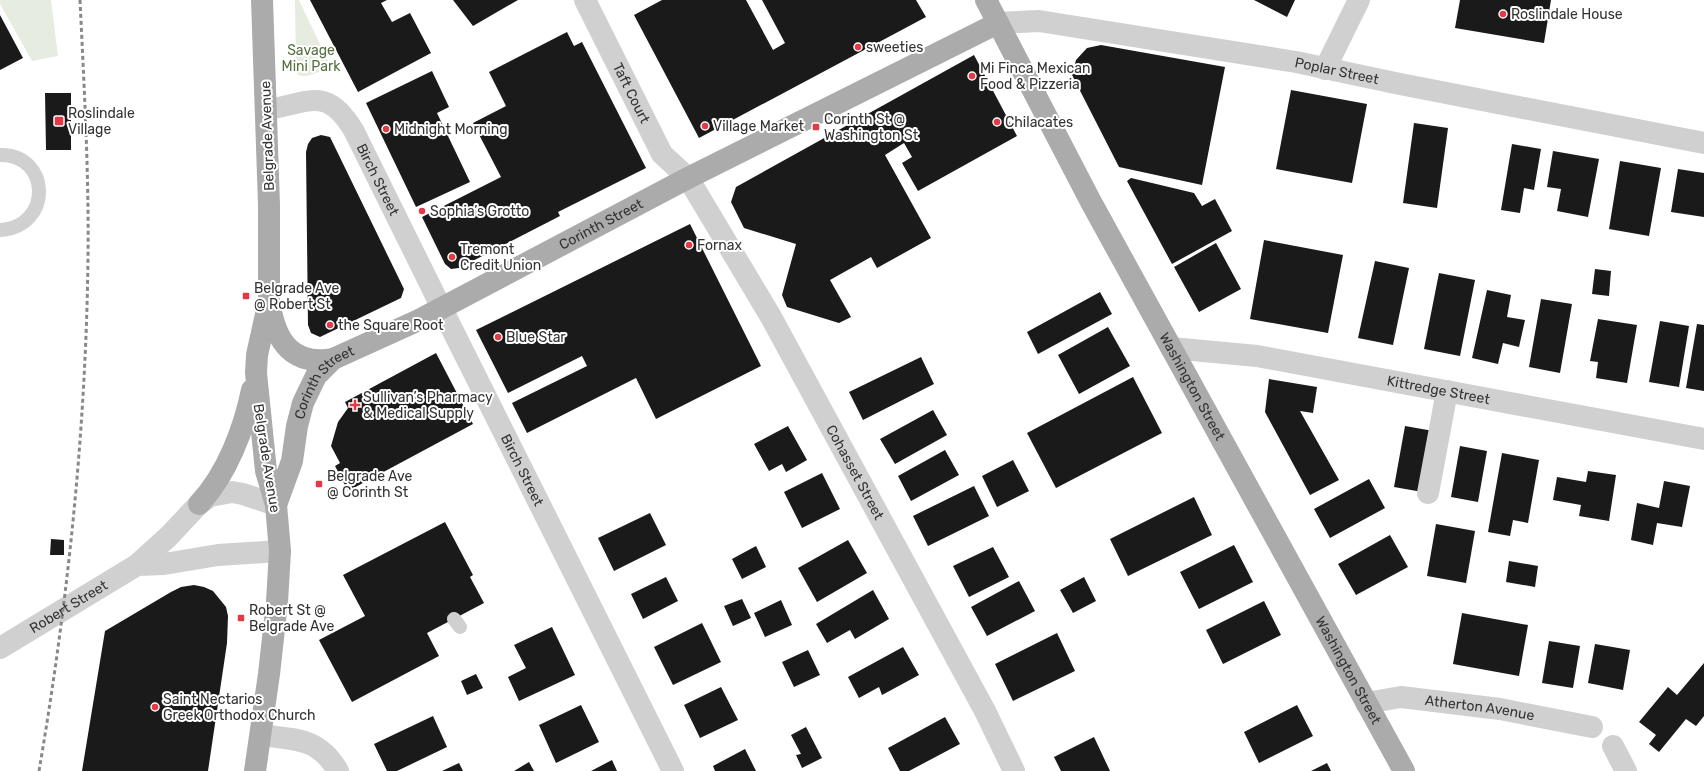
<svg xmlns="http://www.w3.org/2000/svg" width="1704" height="771" font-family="Rubik,sans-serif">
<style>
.green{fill:#e6ecdf}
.building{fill:#1a1a1a}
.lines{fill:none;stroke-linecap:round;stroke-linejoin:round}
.service{stroke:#d0d0d0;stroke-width:14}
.pedestrian{stroke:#d0d0d0;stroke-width:21}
.minor{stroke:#d0d0d0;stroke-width:22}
.tertiary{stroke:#d0d0d0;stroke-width:22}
.primary{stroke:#ababab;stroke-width:22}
.rail{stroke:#888;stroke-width:3;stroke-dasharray:4 3;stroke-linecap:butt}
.poi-dot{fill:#e63946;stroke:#fff;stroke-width:1.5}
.labels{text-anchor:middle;stroke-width:4;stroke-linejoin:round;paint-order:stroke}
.poi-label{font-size:14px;fill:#333;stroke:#fff;text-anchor:start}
.park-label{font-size:14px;fill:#56703f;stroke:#fff}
.street-label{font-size:14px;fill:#333;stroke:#fff}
</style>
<rect width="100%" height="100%" fill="#fff"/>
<path class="green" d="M0,0H51L58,56L32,61L0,4Z
M295,0H299L328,61L326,68C319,72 306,79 298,75L296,71Z"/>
<path class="building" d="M310,0H387L381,3L392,22L410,13L431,53L358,92Z
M453,0H518L473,26Z
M662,0H746L773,50L785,43L762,0H916L926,17L699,138L634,15Z
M1254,0H1295L1287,17Z
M1460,0H1551L1544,43L1455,28Z
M0,15L23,58L0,70Z
M567,32L574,46L582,42L646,168L558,212L560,216L459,268L451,269L445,264L422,217L501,177L473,123L506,106L489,72Z
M1101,45L1225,67L1202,185L1119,167L1072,75L1076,60L1087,48Z
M974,55L1017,136L918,191L902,163L912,157L904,143L885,155L931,238L877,268L871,257L830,280L851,317L839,323L787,307L782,295L796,244L744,228L731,202L736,187Z
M432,71L449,107L437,113L470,182L416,207L366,103Z
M1291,90L1367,104L1352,183L1276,169Z
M45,93H71V150H46Z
M1414,123L1448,128L1437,208L1403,203Z
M321,135L330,137L404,289L401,298L320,337L311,333L308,325L306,152L308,144L312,138Z
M1512,144L1541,149L1534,190L1524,188L1520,213L1501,210Z
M1553,151L1599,159L1588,217L1557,211L1561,189L1547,187Z
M1620,161L1661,168L1649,236L1609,229Z
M1678,169L1704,173V217L1671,212Z
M1131,178L1194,193L1202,206L1215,199L1232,231L1172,264L1127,181Z
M690,224L761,366L656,419L636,378L527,433L512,403L587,366L582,356L508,393L476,330Z
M1264,240L1343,255L1328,333L1250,319Z
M1216,243L1241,289L1199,312L1174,267Z
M1375,261L1409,268L1393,345L1358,338Z
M1595,269L1611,271L1609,296L1592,294Z
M1439,273L1475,280L1460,356L1424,349Z
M1487,290L1511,295L1507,317L1525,320L1519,347L1503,343L1498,364L1472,358Z
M1100,292L1112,314L1038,354L1027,332Z
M1541,299L1572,304L1560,373L1529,367Z
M1598,319L1637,325L1627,383L1596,378L1598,362L1590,361Z
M1660,321L1689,326L1679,387L1649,382Z
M1697,324L1704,325V391L1686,388Z
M1108,327L1130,366L1079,394L1058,355Z
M436,353L473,424L348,491L335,466L340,463L331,446L338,422L348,408L345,402Z
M921,357L934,384L863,420L849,392Z
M1133,377L1162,433L1056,488L1027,433Z
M1269,379L1317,387L1313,413L1300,411L1339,480L1310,495L1265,412Z
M933,410L947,435L895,464L880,439Z
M788,426L807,460L786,472L782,464L769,471L754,444Z
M1405,426L1439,432L1428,493L1394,487Z
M1460,446L1487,451L1478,502L1451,497Z
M945,450L959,475L911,501L898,476Z
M1502,453L1539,460L1528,523L1513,520L1510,536L1488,532Z
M1013,460L1029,491L997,507L982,476Z
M1588,471L1616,475L1609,521L1579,516L1581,505L1553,500L1557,477L1586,482Z
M822,473L840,509L802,528L784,492Z
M1369,479L1385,508L1330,538L1314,509Z
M1664,481L1690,486L1682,527L1657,523L1653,545L1631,540L1637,503L1659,508Z
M974,486L989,516L928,546L913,516Z
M1194,497L1212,535L1128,576L1110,539Z
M650,513L666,545L614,571L598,538Z
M445,522L473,575L470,577L484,603L427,633L439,656L352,702L319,640L365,616L343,575Z
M1436,524L1475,531L1466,583L1427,576Z
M1390,535L1408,567L1356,595L1338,564Z
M51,539L64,540V555H50Z
M848,540L867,573L817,602L798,568Z
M1234,545L1253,582L1199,609L1180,572Z
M756,546L766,567L742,579L732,559Z
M993,547L1009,577L969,597L953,566Z
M1509,561L1538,566L1535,587L1506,582Z
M666,577L678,601L643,619L631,594Z
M1084,577L1096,601L1073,613L1060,590Z
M1019,581L1035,611L987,636L971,607Z
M194,585L204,587L213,591L226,607L228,616L227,643L208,771H82L105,631L171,592L181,587Z
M873,590L889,619L855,639L850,630L827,643L816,624Z
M742,599L751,618L733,626L724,606Z
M781,600L792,625L765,637L754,613Z
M1264,601L1281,635L1223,664L1206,630Z
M1462,613L1528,625L1519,676L1453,664Z
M702,623L721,662L673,685L654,647Z
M552,627L575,675L519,701L508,677L526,668L514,645Z
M1057,633L1075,671L1013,701L995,664Z
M1549,641L1580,646L1573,688L1542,683Z
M1595,644L1630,650L1623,690L1588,683Z
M903,647L919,675L882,695L879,687L859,698L848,677Z
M808,650L820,675L794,687L782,662Z
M1704,663V716L1696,726L1686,719L1659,752L1649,744L1656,735L1639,722L1668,687L1677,695Z
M476,674L483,688L467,695L461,681Z
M721,687L738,720L700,738L684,705Z
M581,705L599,742L556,763L539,725Z
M1297,705L1313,736L1259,763L1244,732Z
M433,716L447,747L397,771H387L374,744Z
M945,717L960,744L909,771H900L888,748Z
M806,727L822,758L802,768L796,755L801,754L791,735Z
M1094,737L1110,771H1061L1054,757Z
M745,749L756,771H715L713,766Z
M612,760L617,771H591Z
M529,762L534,771H514Z
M459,763L463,771H442Z
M1327,763L1331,771H1311Z"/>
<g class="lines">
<path class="service" d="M0,155C51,154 53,227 0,230
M454,619L460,627"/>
<path class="pedestrian" id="s1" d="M267,110C310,102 327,86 354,131L442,309"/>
<g class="minor">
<path id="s2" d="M585,0L662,154L688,178L771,317L985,711L1014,771"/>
<path d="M1325,69L1359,0"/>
<path id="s3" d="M442,309L673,771"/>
<path id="s4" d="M1171,348L1257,356L1704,439"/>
<path d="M1428,493L1447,391"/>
<path id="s5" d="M1366,703L1401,697L1500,709L1592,727"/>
<path d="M261,735C296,740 318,737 338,771"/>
<path d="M1613,746L1626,771"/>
</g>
<g class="tertiary">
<path id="s6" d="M998,23L1039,21L1296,62L1400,84L1704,143"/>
<path d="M137,565L164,564L218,555L280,551"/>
<path id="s7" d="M0,648L137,565L169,536L199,504L210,496L232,492L243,494L276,505"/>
</g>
<g class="primary">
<path id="s8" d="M986,0L1091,202L1404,771"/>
<path d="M270,306C276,342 293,366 333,359"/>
<path d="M199,504C227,474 244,429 252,390"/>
<path id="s9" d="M276,505L292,461L297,426L303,403L316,376L333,359L419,320L688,178L998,23"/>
<path d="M255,771L269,674L277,602L280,551L276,505L266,471L256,373L257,355L269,301V205L262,0"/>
</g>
<path class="rail" d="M39,771C68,601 86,429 88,257C89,171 84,85 80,0"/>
</g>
<g class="poi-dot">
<circle cx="1503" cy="14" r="4"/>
<circle cx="858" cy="47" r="4"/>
<circle cx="972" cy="76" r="4"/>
<rect x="54" y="116" width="10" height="10" rx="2"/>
<circle cx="997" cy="122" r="4"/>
<circle cx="705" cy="126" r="4"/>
<rect x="812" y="123" width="8" height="8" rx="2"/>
<circle cx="386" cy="129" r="4"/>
<circle cx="422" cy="211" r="4"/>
<circle cx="689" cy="245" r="4"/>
<circle cx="452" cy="257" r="4"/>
<rect x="242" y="292" width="8" height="8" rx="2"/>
<circle cx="330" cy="325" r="4"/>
<circle cx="498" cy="337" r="4"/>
<path d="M353 399h4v4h4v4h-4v4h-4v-4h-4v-4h4z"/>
<rect x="315" y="480" width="8" height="8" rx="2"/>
<rect x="237" y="614" width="8" height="8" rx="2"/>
<circle cx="155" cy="707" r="4"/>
</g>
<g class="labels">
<g class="poi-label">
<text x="1511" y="19">Roslindale House</text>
<text x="866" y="52">sweeties</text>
<text x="980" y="73">Mi Finca Mexican<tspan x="980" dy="16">Food &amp; Pizzeria</tspan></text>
<text x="68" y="118">Roslindale<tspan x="68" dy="16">Village</tspan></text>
<text x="824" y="124">Corinth St @<tspan x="824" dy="16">Washington St</tspan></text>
<text x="1005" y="127">Chilacates</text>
<text x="713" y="131">Village Market</text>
<text x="394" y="134">Midnight Morning</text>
<text x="430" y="216">Sophia’s Grotto</text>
<text x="697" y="250">Fornax</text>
<text x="460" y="254">Tremont<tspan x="460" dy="16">Credit Union</tspan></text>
<text x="254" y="293">Belgrade Ave<tspan x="254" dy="16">@ Robert St</tspan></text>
<text x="338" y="330">the Square Root</text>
<text x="506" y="342">Blue Star</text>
<text x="363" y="402">Sullivan’s Pharmacy<tspan x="363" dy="16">&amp; Medical Supply</tspan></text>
<text x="327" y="481">Belgrade Ave<tspan x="327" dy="16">@ Corinth St</tspan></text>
<text x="249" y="615">Robert St @<tspan x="249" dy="16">Belgrade Ave</tspan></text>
<text x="163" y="704">Saint Nectarios<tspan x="163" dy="16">Greek Orthodox Church</tspan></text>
</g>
<g class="park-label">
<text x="311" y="55">Savage<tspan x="311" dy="16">Mini Park</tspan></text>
</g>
<g class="street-label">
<text dy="5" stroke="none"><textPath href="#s6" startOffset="343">Poplar Street</textPath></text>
<text dy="5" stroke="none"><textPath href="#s2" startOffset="104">Taft Court</textPath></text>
<text transform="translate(267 136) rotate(-92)" y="5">Belgrade Avenue</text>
<text dy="5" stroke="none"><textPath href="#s1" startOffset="155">Birch Street</textPath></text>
<text dy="5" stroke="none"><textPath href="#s9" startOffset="460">Corinth Street</textPath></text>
<text dy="5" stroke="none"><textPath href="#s9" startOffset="136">Corinth Street</textPath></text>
<text dy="5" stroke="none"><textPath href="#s8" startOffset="438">Washington Street</textPath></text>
<text dy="5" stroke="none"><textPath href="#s4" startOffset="271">Kittredge Street</textPath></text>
<text transform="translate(267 458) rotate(81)" y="5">Belgrade Avenue</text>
<text dy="5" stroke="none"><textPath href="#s3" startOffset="180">Birch Street</textPath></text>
<text dy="5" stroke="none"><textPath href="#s2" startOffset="546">Cohasset Street</textPath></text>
<text dy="5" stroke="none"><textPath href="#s7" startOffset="80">Robert Street</textPath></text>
<text dy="5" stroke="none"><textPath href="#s8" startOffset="762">Washington Street</textPath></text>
<text dy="5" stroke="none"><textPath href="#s5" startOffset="115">Atherton Avenue</textPath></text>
</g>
</g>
</svg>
